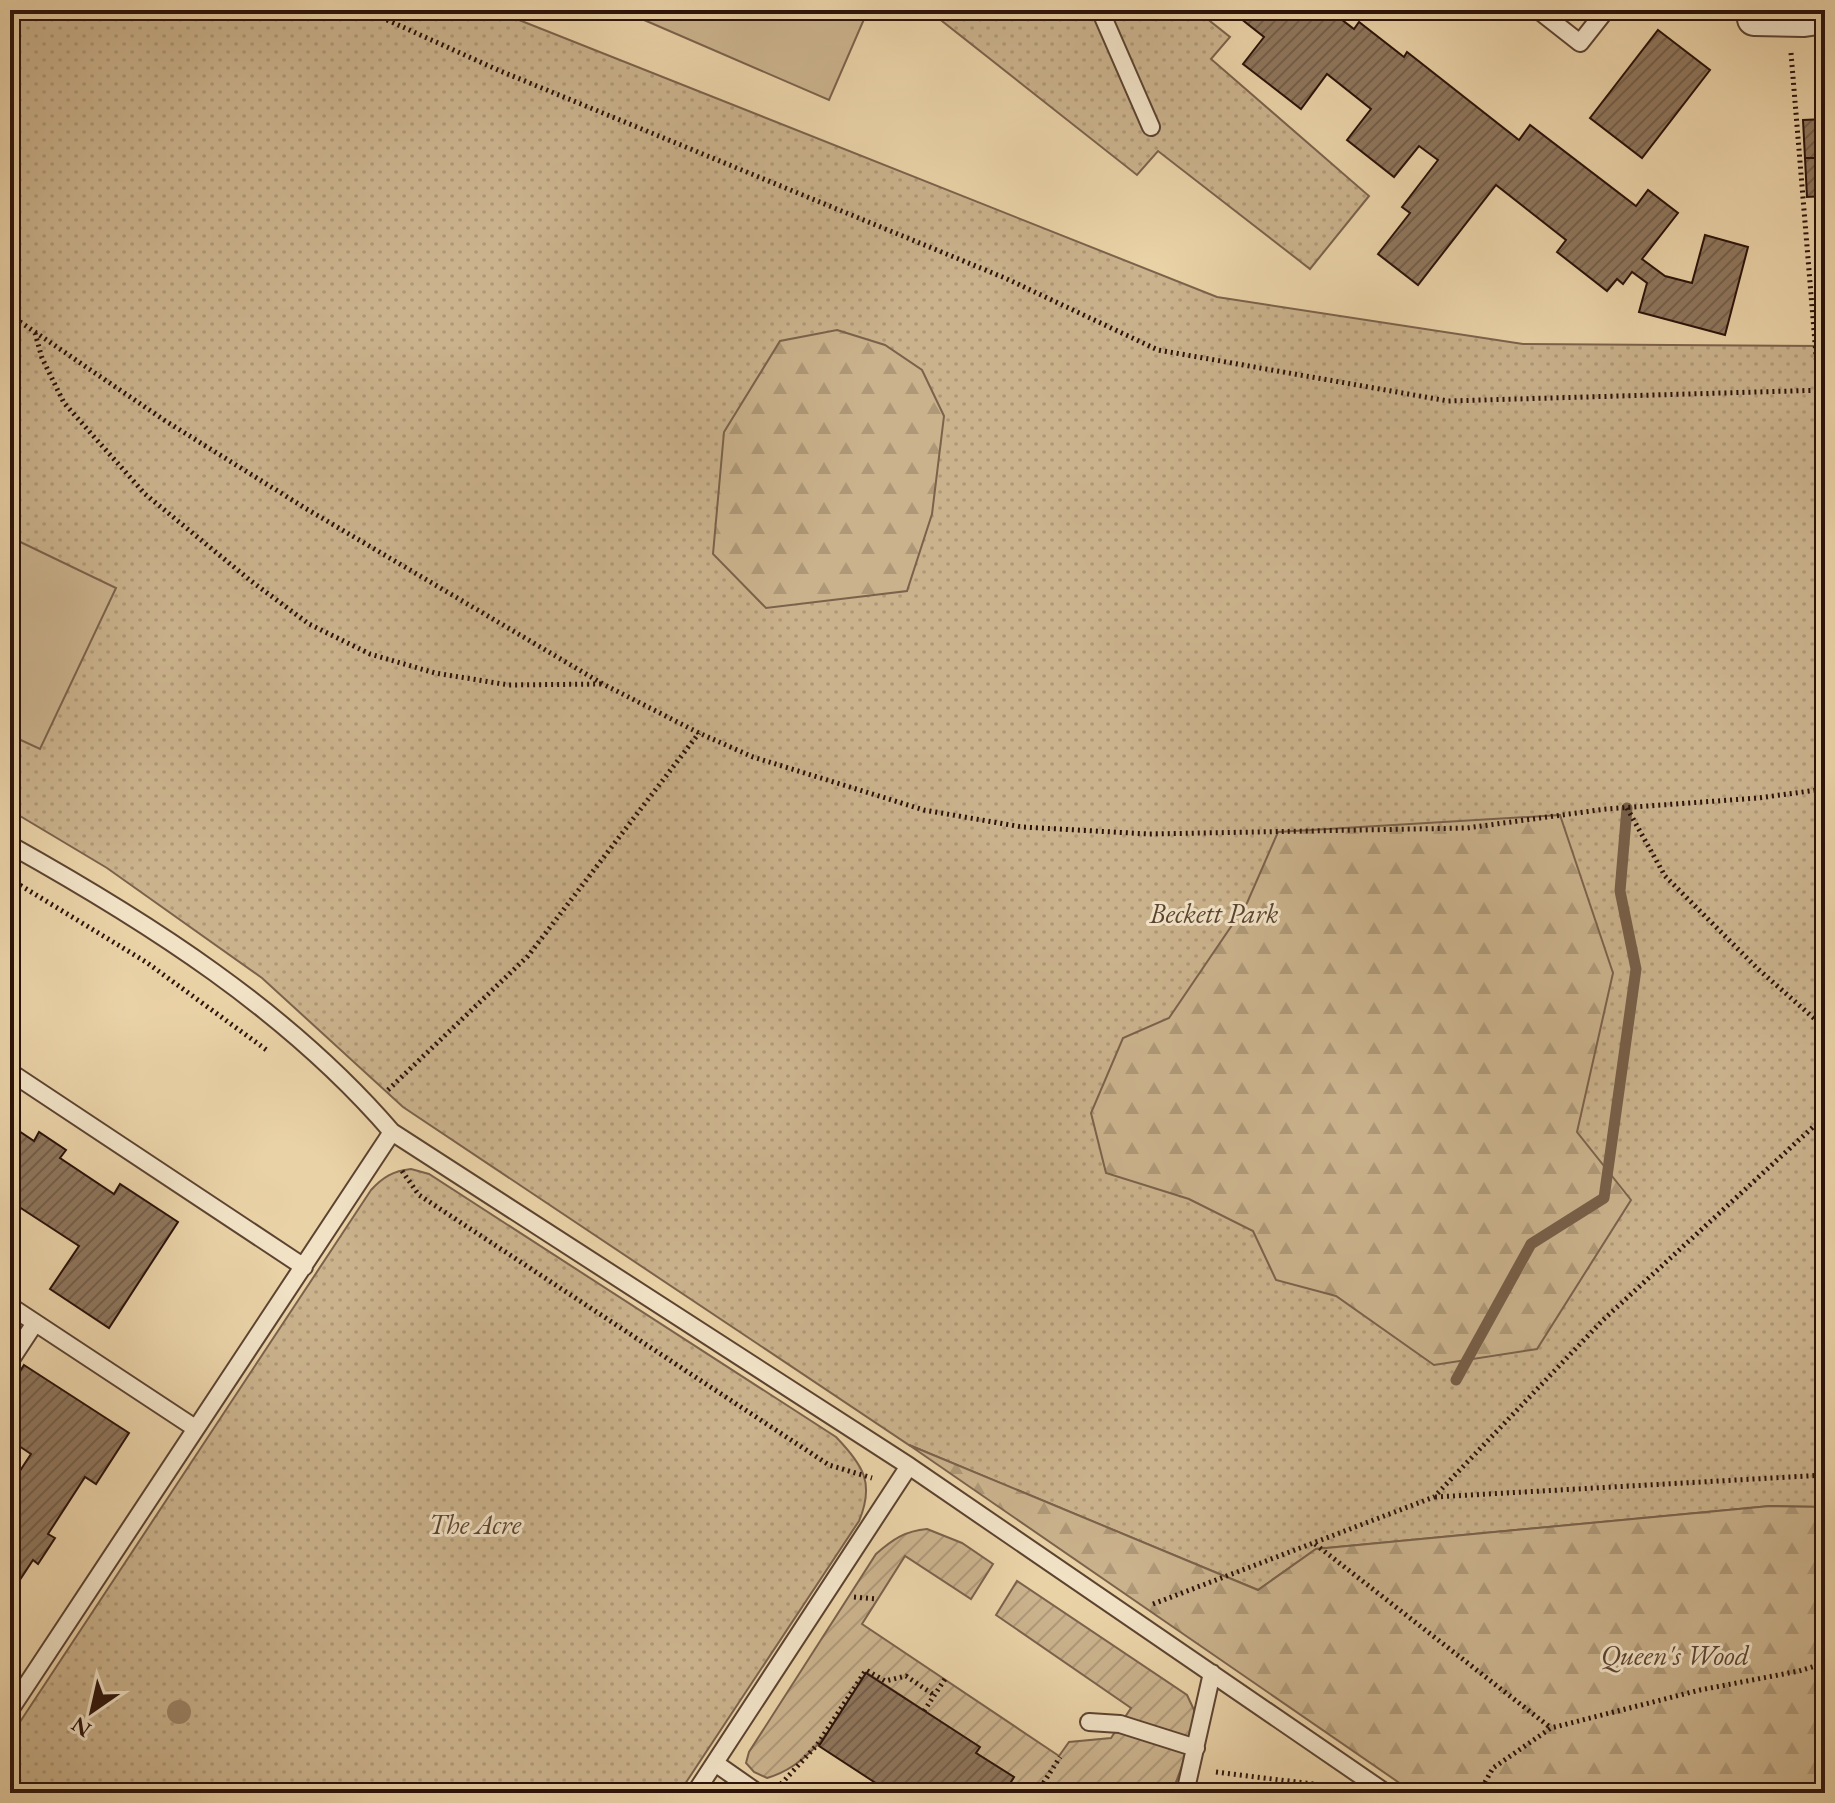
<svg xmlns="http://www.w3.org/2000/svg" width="1835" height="1803" font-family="'EB Garamond',serif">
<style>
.grass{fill:url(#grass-dots);stroke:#7b624b;stroke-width:2}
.forest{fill:url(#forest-firs);stroke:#7b624b;stroke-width:2}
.garden{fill:url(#garden-furrows);stroke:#7b624b;stroke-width:2}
.pitch{fill:#cab28c;stroke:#7b624b;stroke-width:2}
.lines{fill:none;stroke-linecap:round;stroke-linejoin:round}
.stream{stroke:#775f48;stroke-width:11}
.building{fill:url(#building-hatch);stroke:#2c130a;stroke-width:2}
.lane-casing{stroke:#5c4331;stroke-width:20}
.street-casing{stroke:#5c4331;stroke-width:36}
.path{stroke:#2c130a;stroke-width:5;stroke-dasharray:2 4;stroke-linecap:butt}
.lane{stroke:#f1e2c6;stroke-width:16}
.street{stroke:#f1e2c6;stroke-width:32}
.tree{fill:#9b8366}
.labels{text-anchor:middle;stroke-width:6;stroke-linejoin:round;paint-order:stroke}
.park-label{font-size:28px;font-style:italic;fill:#5b4331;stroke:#f1e2c6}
</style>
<defs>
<pattern id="grass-dots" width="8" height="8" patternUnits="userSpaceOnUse" patternTransform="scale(2)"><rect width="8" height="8" fill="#cab28c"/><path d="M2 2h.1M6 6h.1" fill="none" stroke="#ae9877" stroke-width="1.8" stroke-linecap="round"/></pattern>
<pattern id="forest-firs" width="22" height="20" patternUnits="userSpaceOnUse" patternTransform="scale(2)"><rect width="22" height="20" fill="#cab28c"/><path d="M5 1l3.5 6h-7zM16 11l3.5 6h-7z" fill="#ae9877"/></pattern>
<pattern id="garden-furrows" width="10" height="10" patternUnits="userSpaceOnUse" patternTransform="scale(2)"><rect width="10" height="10" fill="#cab28c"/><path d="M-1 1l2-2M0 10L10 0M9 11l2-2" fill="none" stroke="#ae9877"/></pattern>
<pattern id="building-hatch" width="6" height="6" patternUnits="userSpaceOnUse" patternTransform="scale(2)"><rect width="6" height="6" fill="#8f765c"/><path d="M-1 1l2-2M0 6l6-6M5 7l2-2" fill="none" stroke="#75604a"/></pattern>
</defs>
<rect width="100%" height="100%" fill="#ead2a7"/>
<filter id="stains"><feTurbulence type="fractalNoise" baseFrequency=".0025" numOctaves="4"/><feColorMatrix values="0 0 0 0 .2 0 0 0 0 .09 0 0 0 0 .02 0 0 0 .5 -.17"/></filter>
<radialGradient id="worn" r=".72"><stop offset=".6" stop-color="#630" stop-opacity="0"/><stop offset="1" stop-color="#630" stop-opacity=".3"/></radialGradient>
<path class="grass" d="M10,10H494L1217,297L1523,344L1825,346V1507L1770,1506L1316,1549L1258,1590L909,1445L403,1107L262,978L107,868L10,810Z
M943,10H1196L1230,37L1211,59L1369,196L1310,269L1158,151L1137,175L937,17Z
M411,1169L429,1174L836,1437C863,1465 875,1483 859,1521L679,1793H10V1737L371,1190C383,1177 393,1171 411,1169Z"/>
<path class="forest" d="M837,330L885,345L922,370L944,416L932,514L907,591L766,608L713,554L724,432L780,341Z
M1560,815L1613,973L1577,1132L1631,1200L1537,1349L1434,1365L1336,1296L1276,1280L1253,1231L1189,1199L1106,1173L1091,1113L1123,1038L1169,1018L1247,903L1278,832Z
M909,1445L1258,1590L1316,1549L1770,1506L1825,1507V1793H1414Z"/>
<path class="garden" d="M927,1529L962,1543L993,1564L971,1599L905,1556L862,1624L1059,1756L1069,1742L1111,1738L1131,1708L996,1615L1017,1581L1187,1695L1195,1712L1196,1728L1172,1793H1004L1014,1777L976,1753L979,1747L867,1673C841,1713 816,1764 767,1778L754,1772L746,1763L749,1752L876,1554C893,1539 905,1531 927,1529Z"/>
<path class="pitch" d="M621,10H868L829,100Z
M10,537L116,588L40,749L10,735Z"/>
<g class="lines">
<path class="stream" d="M1456,1380L1531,1244L1604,1198L1636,969L1620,891L1627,808"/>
</g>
<path class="building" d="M1246,10H1342L1337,16L1354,29L1359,22L1404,57L1407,52L1519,140L1530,125L1636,206L1648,190L1678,213L1642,259L1665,276L1692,283L1705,235L1748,247L1725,335L1639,312L1647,283L1632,272L1623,284L1617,279L1607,291L1557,252L1566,240L1496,185L1418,285L1378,254L1410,213L1402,207L1438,160L1419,146L1394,177L1347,140L1371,109L1327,74L1301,109L1243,64L1264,37L1240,18Z
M1658,30L1710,70L1642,158L1590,118Z
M1825,119V158H1805L1803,120Z
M1805,158H1825V196L1807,197Z
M1817,239H1825V277H1819Z
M1819,277H1825V315H1822Z
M10,1125L34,1141L39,1132L66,1150L60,1158L114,1194L120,1184L178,1222L109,1328L50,1289L79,1246L10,1201Z
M24,1365L129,1433L96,1484L85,1477L48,1534L55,1538L38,1564L33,1560L10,1595V1486L31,1454L10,1440V1387Z
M866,1673L980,1747L976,1753L1014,1777L1004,1793H891L819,1746Z"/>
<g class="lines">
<defs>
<path id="lane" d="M1100,10L1151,127
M1538,10L1580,43L1606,10
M10,845C148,922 288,1011 392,1132L909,1466L1386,1793
M10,1072L304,1267
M10,1306L195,1428
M10,1361L35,1323
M10,1710L392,1132
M1089,1722L1120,1724L1196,1748
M715,1763L758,1793
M695,1793L909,1466
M1185,1793L1212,1673"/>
<path id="street" d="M1754,19L1804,20L1825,17"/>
</defs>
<use href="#lane" class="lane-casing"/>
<use href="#street" class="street-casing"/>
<path class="path" d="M365,10L498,70L1005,278L1158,350L1448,401L1825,390
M1791,53L1819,391
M10,315L164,420L305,508L603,684L699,733L753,757L924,810L1022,827L1149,834L1467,828L1606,809L1758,798L1825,789
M35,333L42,358L64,403L145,494L251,581L309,624L370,654L435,673L509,685L602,684
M1627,808L1665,876L1758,969L1825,1028
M10,879L146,962L268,1051
M388,1090L528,956L699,733
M402,1171L419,1195L829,1465L872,1478
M1435,1497L1825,1475
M1315,1544L1551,1728
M854,1597L877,1599
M1153,1604L1434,1497L1603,1320L1825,1116
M924,1711L945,1679
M1216,1772L1329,1786
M781,1784L817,1745L866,1670L885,1681L906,1676L934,1695
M1043,1784L1051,1793
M1037,1793L1060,1757
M1479,1793L1493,1768L1551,1728L1700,1690L1799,1671L1825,1663"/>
<use href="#lane" class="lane"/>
<use href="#street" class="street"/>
</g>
<circle class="tree" cx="179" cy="1712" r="12"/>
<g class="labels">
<g class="park-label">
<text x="1214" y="923">Beckett Park</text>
<text x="475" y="1534">The Acre</text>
<text x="1675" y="1665">Queen's Wood</text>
</g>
</g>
<rect width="1835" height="1803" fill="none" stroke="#ead2a7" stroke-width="40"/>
<rect x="12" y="12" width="1811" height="1779" fill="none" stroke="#2c130a" stroke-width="4"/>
<rect x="20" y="20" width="1795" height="1763" fill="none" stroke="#2c130a" stroke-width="2"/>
<g transform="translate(92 1711) rotate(214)" stroke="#f1e2c6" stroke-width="6" paint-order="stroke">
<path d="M0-6L14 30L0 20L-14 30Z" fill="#2c130a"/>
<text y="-12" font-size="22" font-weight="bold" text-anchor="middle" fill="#2c130a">N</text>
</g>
<rect width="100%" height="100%" filter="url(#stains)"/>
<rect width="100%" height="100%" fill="url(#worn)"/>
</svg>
